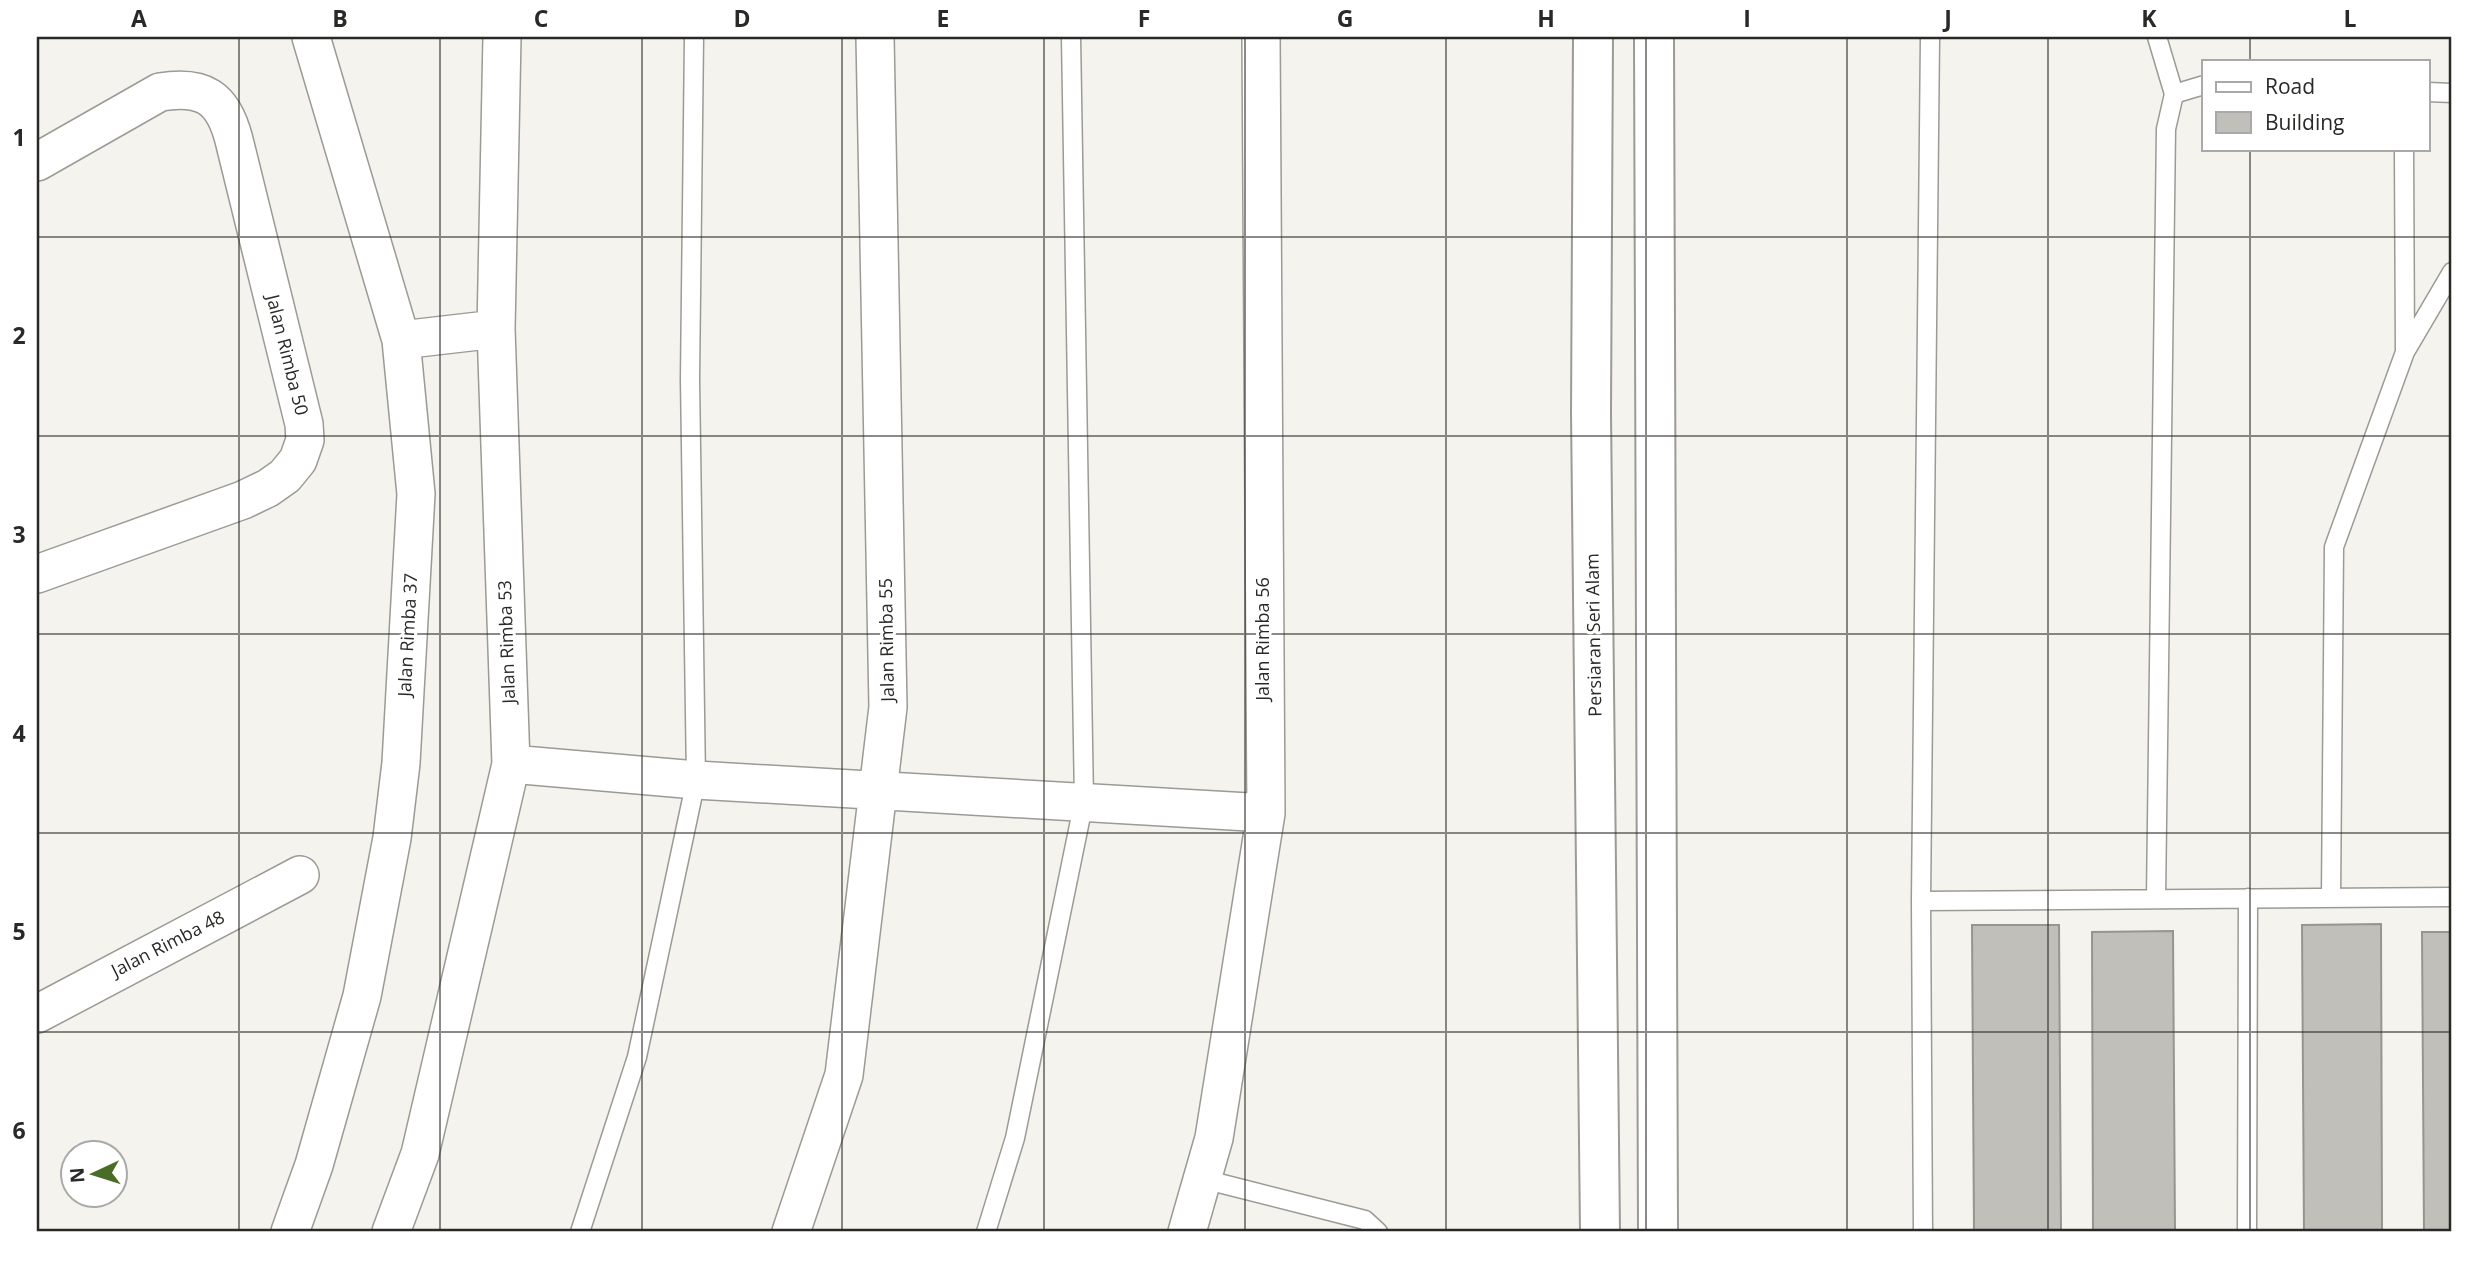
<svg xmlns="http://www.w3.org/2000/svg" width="2489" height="1269" font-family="'Open Sans',sans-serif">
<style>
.building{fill:#c0bfba;stroke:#969590;stroke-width:2}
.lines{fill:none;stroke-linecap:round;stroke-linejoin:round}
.service-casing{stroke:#9b9a95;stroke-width:21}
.minor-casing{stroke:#9b9a95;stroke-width:40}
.tertiary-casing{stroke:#9b9a95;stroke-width:42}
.service{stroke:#fff;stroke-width:18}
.minor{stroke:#fff;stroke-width:37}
.tertiary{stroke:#fff;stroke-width:38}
.grid{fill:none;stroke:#292927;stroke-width:2;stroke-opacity:0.55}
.labels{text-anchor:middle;stroke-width:6;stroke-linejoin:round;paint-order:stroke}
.street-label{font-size:18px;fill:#292927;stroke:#fff}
.neatline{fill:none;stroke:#292927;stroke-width:2.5}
.grid-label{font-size:23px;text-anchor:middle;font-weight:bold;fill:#292927}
</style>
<rect width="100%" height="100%" fill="#f5f3ee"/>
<path class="building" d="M2381,924L2382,1232H2304L2302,925Z
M1972,925H2059L2061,1232H1974Z
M2173,931L2175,1232H2093L2092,932Z
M2422,932H2452V1232H2424Z"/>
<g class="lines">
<defs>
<path id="service" d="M2157,37L2174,94
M2428,92L2452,93
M2404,149L2405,352
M2331,897L2334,547L2405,352L2452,272
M2156,899L2166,129L2174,94L2204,85
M1921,901L2452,897
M1203,1179L1365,1220L1378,1232
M580,1232L637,1057L696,780L690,379L694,37
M986,1232L1015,1138L1084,801L1071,37
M1923,1232L1921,901L1930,37
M2247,1232L2248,898"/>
<path id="minor" d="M37,162L160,92C203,85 223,97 234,140L304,424L305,440L298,460L285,476L268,488L243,500L37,574
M401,340L496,329
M511,764L696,780L1266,813
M37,1014L300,875
M290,1232L314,1165L362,996L392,838L401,763L416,494L401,340L311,37
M391,1232L420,1154L511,764L496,329L502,37
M791,1232L844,1075L888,707L875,37
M1187,1232L1214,1138L1266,813L1261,37"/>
<path id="tertiary" d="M1593,37L1591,413L1600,1232
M1654,37L1658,1232"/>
</defs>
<use href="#service" class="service-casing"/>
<use href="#minor" class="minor-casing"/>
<use href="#tertiary" class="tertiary-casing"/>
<use href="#service" class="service"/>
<use href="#minor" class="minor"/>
<use href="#tertiary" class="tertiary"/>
</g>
<path class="grid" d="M239,37V1232M440,37V1232M642,37V1232M842,37V1232M1044,37V1232M1245,37V1232M1446,37V1232M1646,37V1232M1847,37V1232M2048,37V1232M2250,37V61M2250,149V1232M37,237H2452M37,436H2452M37,634H2452M37,833H2452M37,1032H2452"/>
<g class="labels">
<g class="street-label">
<text transform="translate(287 355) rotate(76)" y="6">Jalan Rimba 50</text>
<text transform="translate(408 635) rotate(-87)" y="6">Jalan Rimba 37</text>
<text transform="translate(1594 635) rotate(-91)" y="6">Persiaran Seri Alam</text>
<text transform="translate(1263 639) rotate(-90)" y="6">Jalan Rimba 56</text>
<text transform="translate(887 640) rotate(-91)" y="6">Jalan Rimba 55</text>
<text transform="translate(507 642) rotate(-92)" y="6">Jalan Rimba 53</text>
<text transform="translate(168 944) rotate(-27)" y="6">Jalan Rimba 48</text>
</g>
</g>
<rect width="2489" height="1269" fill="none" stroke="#ffffff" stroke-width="77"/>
<rect x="2202" y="60" width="228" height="91" fill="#ffffff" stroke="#a9a9a9" stroke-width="2"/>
<rect x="2216" y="82" width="35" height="10" fill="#ffffff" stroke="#a9a9a9" stroke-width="2"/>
<text x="2265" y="94" font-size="21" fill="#292927">Road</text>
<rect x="2216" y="112" width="35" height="21" fill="#c0bfba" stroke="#a9a9a9" stroke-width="2"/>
<text x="2265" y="130" font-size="21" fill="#292927">Building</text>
<g transform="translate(94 1174) rotate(266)"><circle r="33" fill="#ffffff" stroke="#a9a9a9" stroke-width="2"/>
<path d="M0-5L12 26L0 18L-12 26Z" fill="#496d26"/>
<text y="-10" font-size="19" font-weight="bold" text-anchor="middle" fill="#292927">N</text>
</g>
<rect x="38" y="38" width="2412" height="1192" class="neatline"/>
<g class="grid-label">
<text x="139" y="27">A</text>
<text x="340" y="27">B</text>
<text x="541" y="27">C</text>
<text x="742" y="27">D</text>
<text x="943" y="27">E</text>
<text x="1144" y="27">F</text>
<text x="1345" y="27">G</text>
<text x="1546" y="27">H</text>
<text x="1747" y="27">I</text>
<text x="1948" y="27">J</text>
<text x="2149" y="27">K</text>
<text x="2350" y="27">L</text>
<text x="19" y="146">1</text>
<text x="19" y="344">2</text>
<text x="19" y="543">3</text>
<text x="19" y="742">4</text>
<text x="19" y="940">5</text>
<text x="19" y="1139">6</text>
</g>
</svg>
